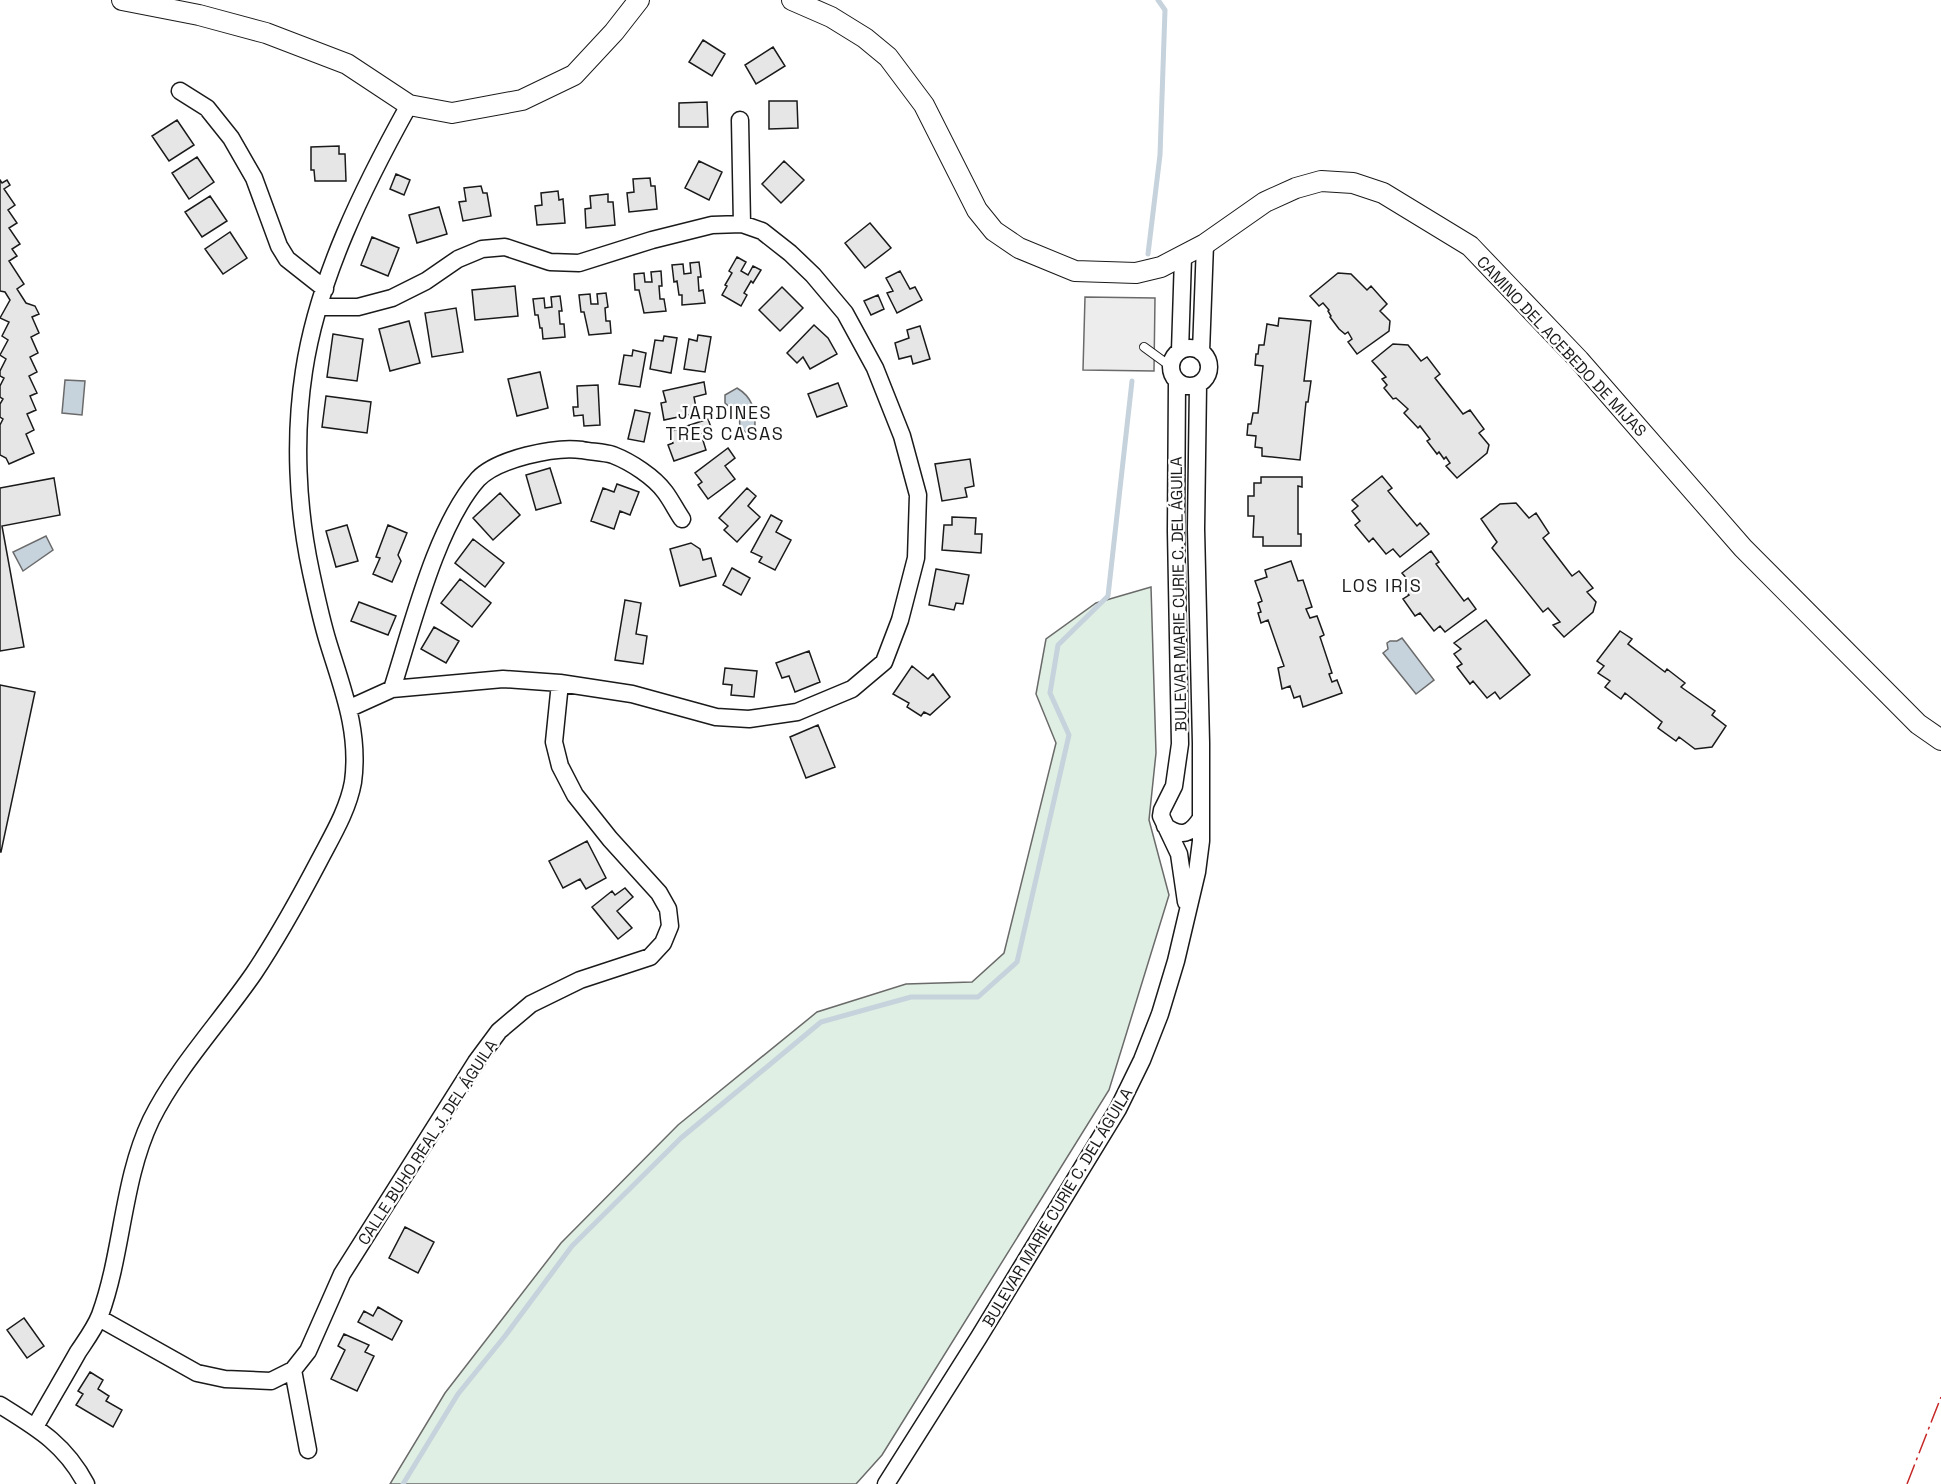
<svg xmlns="http://www.w3.org/2000/svg" width="1941" height="1484" font-family="'Space Grotesk',sans-serif">
<style>
.green{fill:#e0efe3;stroke:#6a6a6a;stroke-width:1.5}
.parking{fill:#ededed;stroke:#6a6a6a;stroke-width:1.5}
.water{fill:#c6d2dc;stroke:#6a6a6a;stroke-width:1.5}
.lines{fill:none;stroke-linecap:round;stroke-linejoin:round}
.stream{stroke:#c6d2dc;stroke-width:5}
.building{fill:#e6e6e6;stroke:#1a1a1a;stroke-width:1.5}
.service-casing{stroke:#1a1a1a;stroke-width:10}
.minor-casing{stroke:#1a1a1a;stroke-width:19}
.tertiary-casing{stroke:#1a1a1a;stroke-width:22}
.service{stroke:#fff;stroke-width:8}
.minor{stroke:#fff;stroke-width:16}
.tertiary{stroke:#fff;stroke-width:20}
.power{stroke:#c62828;stroke-width:1.5;stroke-dasharray:21 4.5 3 4.5;stroke-linecap:butt}
.labels{text-anchor:middle;stroke-width:4.5;stroke-linejoin:round;paint-order:stroke}
.street-label{font-size:16px;fill:#1a1a1a;stroke:#fff}
.neighbourhood-label{font-size:18px;letter-spacing:1.5px;fill:#1a1a1a;stroke:#fff}
</style>
<rect width="100%" height="100%" fill="#fff"/>
<path class="green" d="M1151,587L1156,753L1149,820L1169,895L1109,1090L882,1455L856,1484H390L445,1393L561,1243L678,1125L817,1012L906,984L972,982L1004,953L1056,743L1036,694L1046,639L1096,603Z"/>
<path class="parking" d="M1085,297L1155,298L1154,371L1083,370Z"/>
<path class="water" d="M65,380L85,381L82,415L62,413Z
M737,388C752,397 755,409 755,425L751,431L746,432C739,428 739,424 740,416L725,403V395Z
M46,536L53,550L23,571L13,552Z
M1402,638L1434,680L1416,694L1383,653L1388,649L1387,643L1390,641H1397Z"/>
<g class="lines">
<path class="stream" d="M1148,254L1160,155L1165,10L1158,0
M403,1484L458,1394L505,1336L572,1246L681,1138L821,1022L911,997H978L1017,962L1069,735L1050,693L1058,645L1108,596L1132,381"/>
</g>
<path class="building" d="M703,40L725,54L712,76L689,62Z
M773,47L785,66L756,84L745,65Z
M769,101H797L798,128L769,129Z
M707,102L708,127H679V103Z
M177,120L194,145L169,161L152,136Z
M339,146V154H345L346,181H315L314,170H311V147Z
M197,157L214,182L189,199L172,173Z
M699,161L722,172L709,200L685,188Z
M784,161L804,180L781,203L762,184Z
M396,174L410,180L404,195L390,189Z
M650,178L651,186H655L657,209L629,212L627,193L634,192L633,179Z
M0,180L2,183L7,180L10,185L4,189L15,205L8,210L17,223L9,228L20,244L12,249L17,256L9,261L24,284L17,289L26,303L35,306L39,314L32,317L39,333L31,337L38,353L30,357L37,372L29,376L37,393L30,396L36,410L27,414L34,430L26,434L34,453L9,464L6,458L0,455V425L3,419L0,417V404L3,399L0,397V386L4,378L0,376V371L6,359L0,355L8,340L2,336L9,322L0,318L10,300L5,292L0,291Z
M481,186L483,193H487L491,216L463,221L459,202L466,201L464,188Z
M558,191L559,200L563,199L565,223L537,225L535,206L542,205L541,193Z
M608,194V202H613L615,225L586,228L585,209L591,208L590,196Z
M210,196L227,221L202,237L185,212Z
M439,207L447,234L417,243L409,215Z
M870,223L891,248L865,268L845,243Z
M230,232L247,258L223,274L205,249Z
M372,237L399,248L388,276L361,265Z
M737,257L746,262L741,271L748,275L753,266L761,270L753,283L751,281L744,293L747,295L741,306L722,295L727,286L725,285L732,273L729,271Z
M699,262L701,277H698L699,291L703,290L705,303L682,305V295H679L677,281L674,282L672,265L683,264L684,274L691,273L690,263Z
M661,271L662,286H659L660,299H664L666,311L644,313L639,290H635L634,274L644,273L645,282H652L651,272Z
M900,271L910,289L915,287L922,300L897,313L887,293L893,291L886,278Z
M1338,273L1351,274L1367,290L1371,286L1387,304L1380,311L1390,321L1389,331L1357,354L1348,342L1352,339L1348,332L1345,334L1339,329L1330,317L1331,316L1328,311L1329,310L1323,303L1319,306L1310,296Z
M515,286L518,316L475,320L472,290Z
M782,287L803,308L780,331L759,310Z
M606,293L608,307L605,308L606,321H610L611,333L589,335L584,312H581L579,295L590,294L591,304H598L597,294Z
M878,295L884,309L871,315L864,301Z
M560,296L562,311H559L560,324H564L565,337L543,339L542,328H540L538,315H535L533,299L544,298L545,308L552,307L551,297Z
M456,308L463,352L432,357L425,313Z
M1279,318L1311,321L1304,381H1311L1308,402H1306L1300,460L1262,456V448L1255,447L1256,436L1247,435L1248,424H1251L1253,413H1258L1263,366L1255,365L1256,354H1258L1259,345H1264L1267,324L1278,326Z
M409,321L420,363L390,371L379,329Z
M814,325L828,338L837,354L810,369L803,357L797,363L787,353Z
M920,326L930,359L913,364L911,356L899,359L895,343L909,338L907,330Z
M333,334L363,339L357,381L327,377Z
M698,335L711,337L705,372L684,369L689,339L697,341Z
M664,336L677,338L671,373L650,369L655,340L663,341Z
M1393,344L1408,345L1421,361L1427,357L1440,374L1435,378L1463,414L1470,410L1484,429L1479,433L1489,445L1487,453L1457,478L1446,466L1450,463L1446,457L1444,459L1439,452L1437,454L1427,441L1430,439L1420,426L1418,428L1404,413L1408,409L1396,398L1393,399L1384,388L1387,385L1382,379L1386,377L1372,361Z
M633,350L646,353L640,387L619,384L624,355L632,356Z
M540,372L548,408L517,416L508,379Z
M704,382L706,394L694,397L697,413L664,420L661,403L666,402L663,391Z
M838,383L847,406L817,417L808,394Z
M598,385L600,425L584,426L583,415L574,416L573,407H578L577,386Z
M326,396L371,402L367,433L322,427Z
M635,410L650,413L644,442L628,439Z
M708,419L712,430L701,434L706,450L674,461L668,445L673,443L669,432Z
M728,448L735,458L725,466L735,479L708,499L698,485L702,482L695,473Z
M970,459L974,486L965,488L967,497L942,501L935,464Z
M550,468L561,503L536,510L526,475Z
M1382,476L1392,488L1388,491L1417,526L1420,523L1429,534L1400,557L1393,549L1386,554L1373,538L1369,542L1355,525L1360,521L1352,511L1358,506L1352,500Z
M1261,477H1302V487L1298,486V534H1301V546H1263V537H1253L1254,516H1248V496H1254V483H1261Z
M54,478L60,515L2,526L24,647L0,651V488Z
M617,484L639,492L630,515L620,511L614,529L591,521L603,488L614,492Z
M747,488L756,496L748,506L760,517L737,542L724,530L728,526L719,518Z
M500,493L520,515L493,540L473,518Z
M1516,503L1529,518L1536,513L1549,533L1543,538L1572,576L1579,571L1593,588L1587,592L1596,602L1593,612L1564,637L1553,625L1560,622L1548,608L1543,612L1492,548L1497,542L1481,519L1500,504Z
M771,515L782,521L776,532L791,540L775,570L759,562L762,557L751,552Z
M952,517L976,518L975,534H982L981,553L942,550L944,525H952Z
M347,525L358,561L336,567L326,531Z
M388,525L407,533L398,555L401,561L392,582L373,574L380,558L376,557Z
M473,539L504,563L485,587L455,563Z
M691,543L700,549L703,560L711,558L716,576L680,586L670,549Z
M1431,551L1439,562L1436,564L1464,601L1468,598L1476,609L1445,632L1440,626L1434,631L1420,613L1415,616L1403,599L1409,595L1401,585L1408,580L1402,573Z
M1291,561L1298,581L1303,580L1312,607L1306,609L1310,618L1317,616L1324,635L1320,637L1332,673L1329,674L1332,682L1337,680L1342,693L1303,707L1300,696L1294,698L1290,686L1282,689L1278,668L1284,666L1268,620L1261,623L1258,613L1261,612L1258,603L1262,601L1255,581L1267,577L1265,570Z
M732,568L750,578L741,595L723,585Z
M936,569L969,575L963,604L956,603L954,610L929,605Z
M460,579L491,603L472,627L441,603Z
M625,600L641,603L636,634L647,636L643,664L615,660Z
M359,602L396,616L388,635L351,621Z
M1486,620L1530,675L1500,699L1495,692L1487,698L1473,681L1470,684L1457,667L1462,664L1454,654L1461,649L1454,643Z
M434,627L459,641L446,663L421,649Z
M1620,631L1632,639L1628,644L1665,672L1667,669L1685,683L1681,687L1715,711L1712,715L1726,726L1712,747L1695,749L1679,737L1676,741L1658,728L1662,722L1625,693L1621,699L1605,687L1610,681L1598,673L1604,666L1597,661Z
M809,651L820,682L795,692L789,676L782,678L776,663Z
M912,666L928,679L933,674L950,697L930,715L924,712L921,716L907,707L909,703L893,694Z
M725,668L757,671L754,697L731,695L732,685L723,684Z
M0,685L35,692L1,852H0Z
M818,725L835,767L806,778L790,737Z
M587,841L606,878L586,889L580,879L563,888L549,861Z
M625,888L633,897L617,911L632,928L618,939L592,907L612,891L615,895Z
M405,1227L434,1242L418,1273L389,1258Z
M378,1307L402,1321L392,1340L358,1322L364,1311L373,1316Z
M24,1318L44,1346L27,1358L7,1330Z
M344,1334L369,1345L365,1352L374,1356L357,1391L331,1379L345,1350L338,1346Z
M90,1372L103,1380L98,1389L109,1396L106,1401L122,1410L113,1427L76,1405L83,1394L78,1391Z"/>
<g class="lines">
<defs>
<path id="service" d="M1144,347L1170,366"/>
<path id="minor" d="M180,91L207,108L231,138L254,178L279,246L287,259L325,289
M740,120L742,224
M319,307H358L392,298L426,281L458,259L482,249L505,247L550,262L579,263L652,240L712,225L742,224L762,231L790,253L813,275L845,313L875,368L902,436L918,495L916,558L900,620L884,662L852,689L797,712L749,719L716,717L632,694L560,683L503,679L392,689L350,708
M1171 367a19 19 0 1 1 38 0a19 19 0 1 1-38 0Z
M1180,351L1183,257
M1201,352L1205,244
M1177,382L1176,531L1180,744L1174,786L1162,810L1161,816L1179,854L1186,902
M392,689C412,627 436,526 478,479C497,459 555,446 582,450C592,452 604,452 613,455C631,462 654,477 665,492C671,500 676,510 682,519
M1165,826C1182,838 1191,834 1201,818
M99,1318L197,1373L225,1379L271,1381L293,1370L308,1351L342,1274L476,1062L499,1031L531,1004L580,980L650,957L663,943L670,926L668,909L659,893L610,839L575,795L560,766L554,742L560,683
M293,1370L308,1450
M0,1405C37,1428 65,1444 86,1484
M35,1427C49,1402 64,1377 78,1352C86,1340 95,1328 100,1315C123,1252 122,1181 151,1120C176,1069 221,1021 254,973C278,937 299,899 319,861C332,836 348,810 353,782C360,731 342,688 328,642C321,619 316,595 311,572C297,507 294,436 304,371C318,278 364,186 409,105
M886,1484L979,1337L1118,1109L1142,1060L1160,1014L1176,961L1197,872L1201,841V743L1196,529L1198,385"/>
<path id="tertiary" d="M122,0L199,15L266,33L347,64L409,105L452,113L522,100L574,75L614,32L639,0
M792,0L831,17L865,38L888,57L924,105L977,210L994,231L1019,248L1075,271L1136,273L1161,267L1205,244L1265,202L1296,188L1321,181L1353,183L1383,193L1470,246L1579,360L1743,548L1918,724L1941,740"/>
</defs>
<use href="#service" class="service-casing"/>
<use href="#minor" class="minor-casing"/>
<use href="#tertiary" class="tertiary-casing"/>
<use href="#service" class="service"/>
<use href="#minor" class="minor"/>
<use href="#tertiary" class="tertiary"/>
<path class="power" d="M1907,1484L1941,1397"/>
</g>
<g class="labels">
<g class="street-label">
<text transform="translate(1562 346) rotate(47)" y="6">CAMINO DEL ACEBEDO DE MIJAS</text>
<text transform="translate(1178 594) rotate(-91)" y="6">BULEVAR MARIE CURIE C. DEL ÁGUILA</text>
<text transform="translate(427 1142) rotate(-57)" y="6">CALLE BUHO REAL J. DEL ÁGUILA</text>
<text transform="translate(1057 1207) rotate(-59)" y="6">BULEVAR MARIE CURIE C. DEL ÁGUILA</text>
</g>
<g class="neighbourhood-label">
<text x="725" y="419">JARDINES<tspan x="725" dy="21">TRES CASAS</tspan></text>
<text x="1382" y="592">LOS IRIS</text>
</g>
</g>
</svg>
